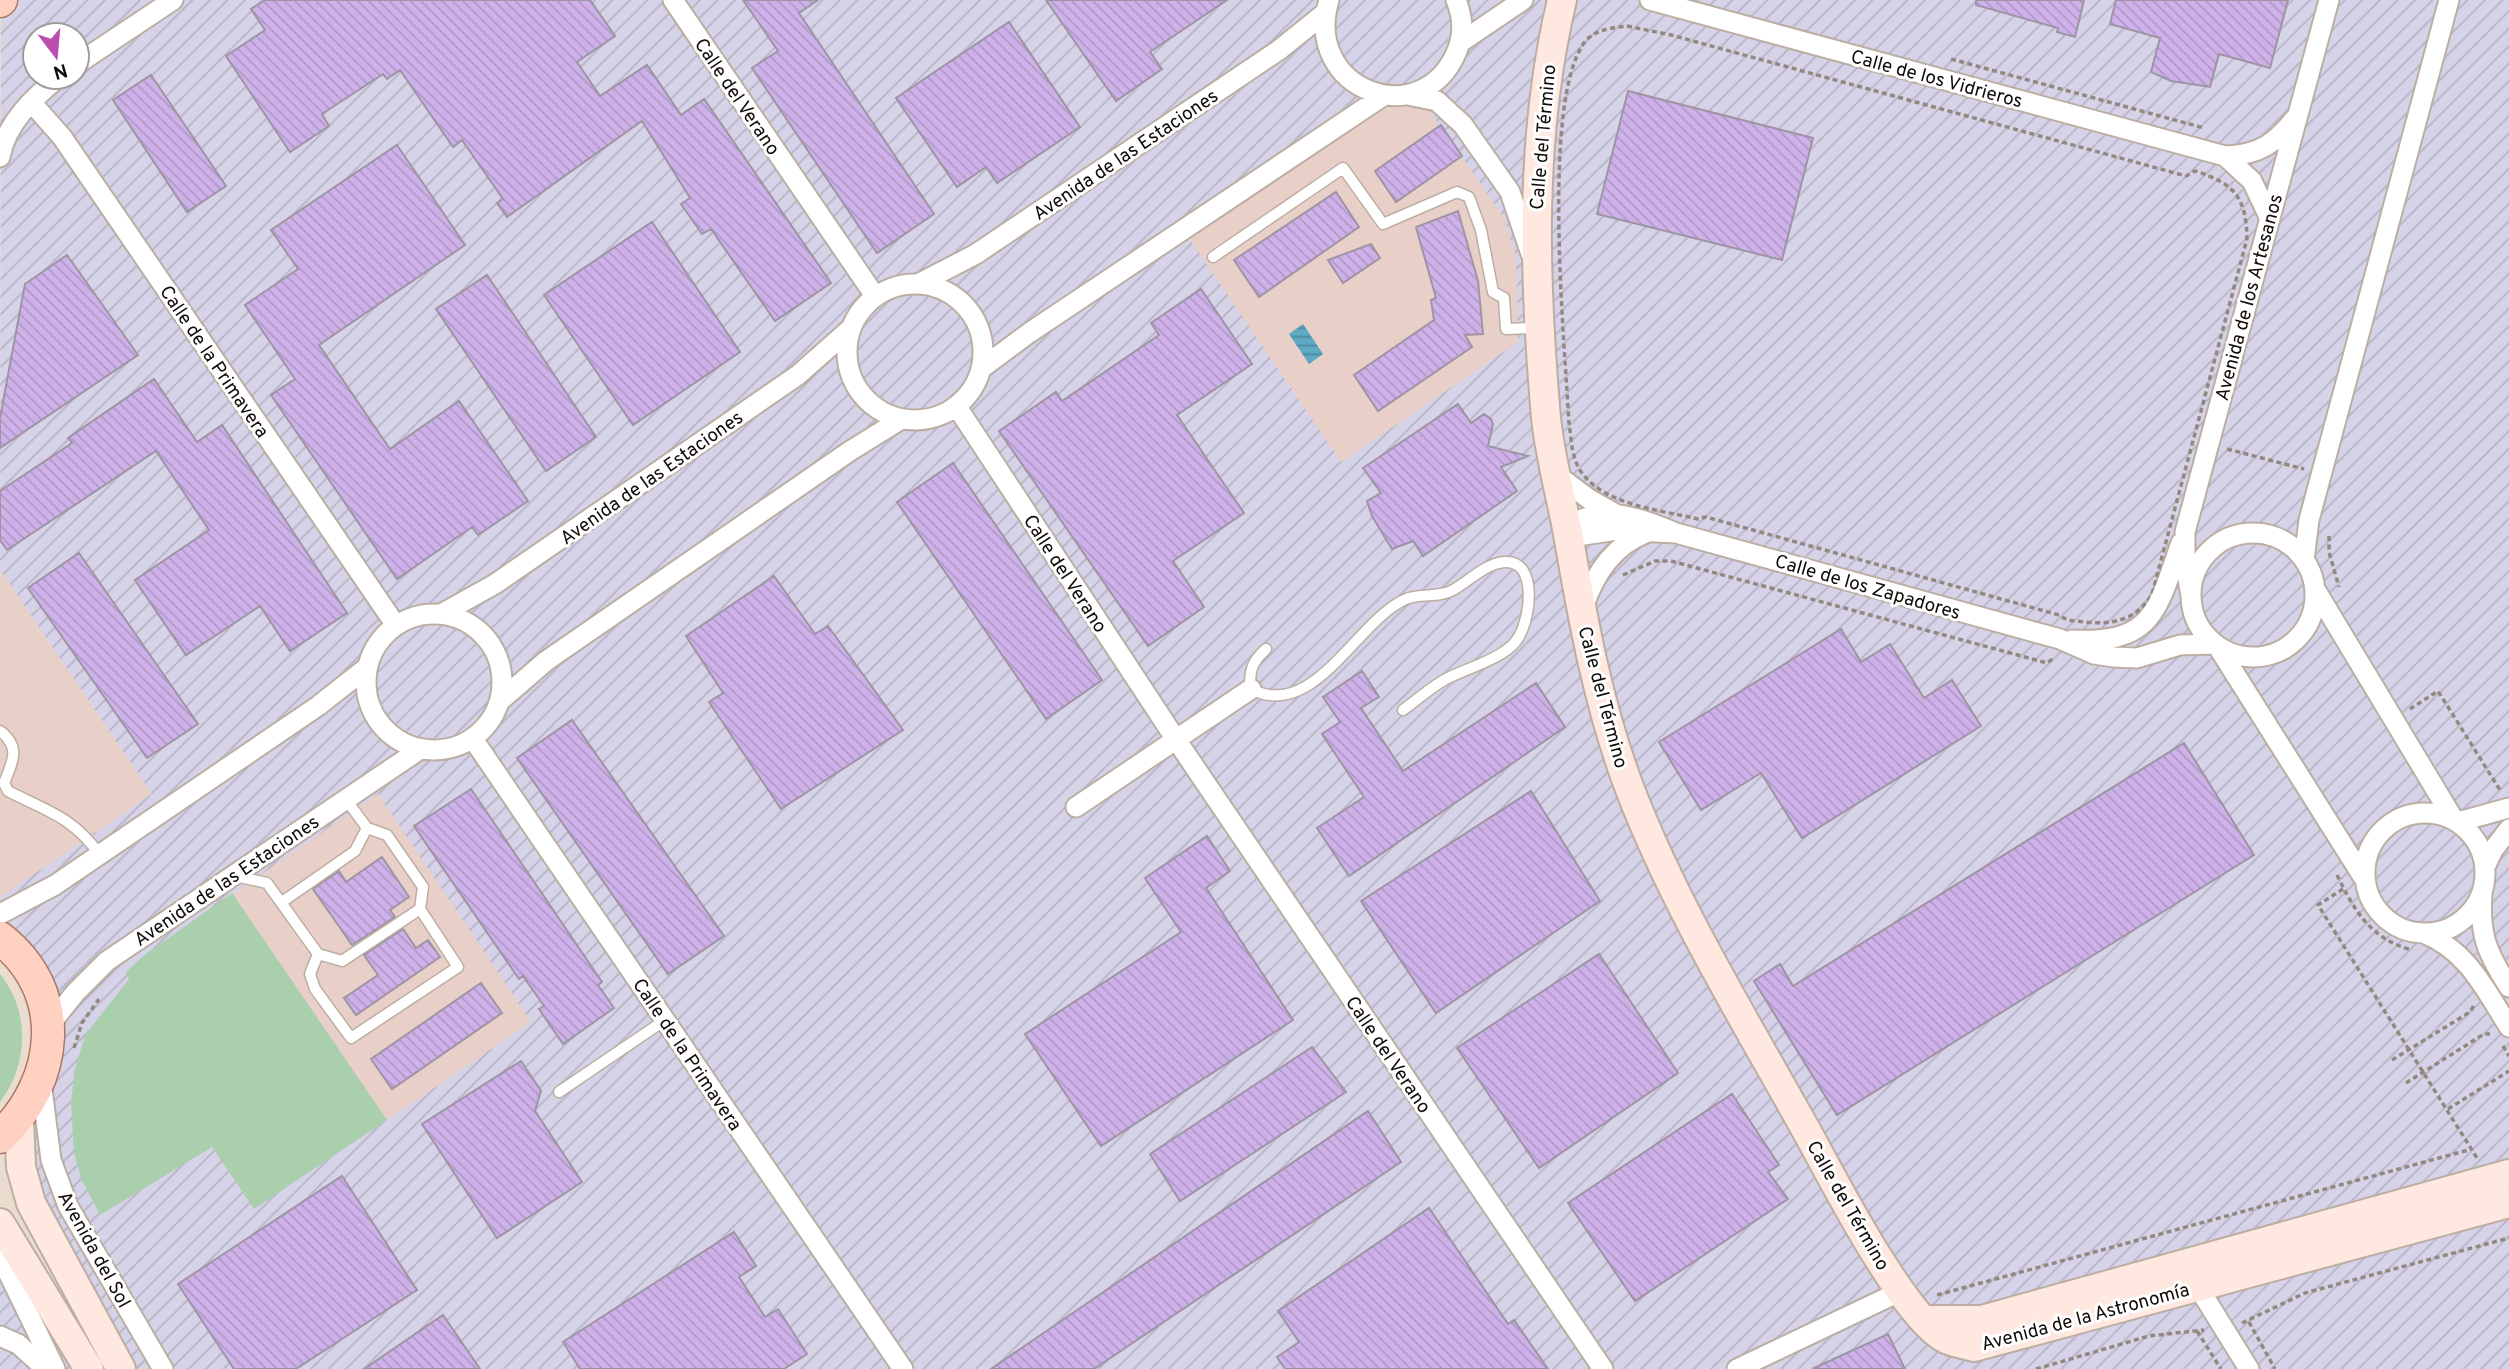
<svg xmlns="http://www.w3.org/2000/svg" width="2509" height="1369" font-family="Overpass,sans-serif">
<style>
.commercial{fill:#e8cfc8}
.industrial{fill:url(#industrial-furrows);fill-rule:evenodd}
.green{fill:#aacfad}
.water{fill:url(#water-rules)}
.building{fill:url(#building-back-hatch);stroke:#9d95a4;stroke-width:2}
.lines{fill:none;stroke-linecap:round;stroke-linejoin:round}
.lane-casing{stroke:#bcaea2;stroke-width:13}
.street-casing{stroke:#bcaea2;stroke-width:23}
.secondary-casing{stroke:#bcaea2;stroke-width:32}
.primary-casing{stroke:#ab7865;stroke-width:35}
.path{stroke:#93887f;stroke-width:3.5;stroke-dasharray:5 3.5;stroke-linecap:butt}
.lane{stroke:#fff;stroke-width:10}
.street{stroke:#fff;stroke-width:19}
.secondary{stroke:#ffe8e0;stroke-width:28}
.primary{stroke:#ffd1c1;stroke-width:32}
.labels{text-anchor:middle;stroke-width:6;stroke-linejoin:round;paint-order:stroke}
.street-label{font-size:19px;fill:#100b07;stroke:#fff}
</style>
<defs>
<pattern id="industrial-furrows" width="10" height="10" patternUnits="userSpaceOnUse" patternTransform="scale(1.75)"><rect width="10" height="10" fill="#d6d2e8"/><path d="M-1 1l2-2M0 10L10 0M9 11l2-2" fill="none" stroke="#b7b3c6"/></pattern>
<pattern id="water-rules" width="6" height="5" patternUnits="userSpaceOnUse" patternTransform="scale(1.75)"><rect width="6" height="5" fill="#5ea9c4"/><path d="M0 2.5h6" fill="none" stroke="#4c889d"/></pattern>
<pattern id="building-back-hatch" width="6" height="6" patternUnits="userSpaceOnUse" patternTransform="scale(1.75)"><rect width="6" height="6" fill="#cfb1ea"/><path d="M-1 5l2 2M0 0l6 6M5-1l2 2" fill="none" stroke="#b197c7"/></pattern>
</defs>
<rect width="100%" height="100%" fill="#ebdcd0"/>
<path class="commercial" d="M1394,105L1416,106L1429,111L1503,216L1517,255L1518,343L1341,462L1188,238L1372,114Z
M0,570L152,794L0,897Z
M378,793L531,1022L387,1120L232,893Z"/>
<path class="industrial" d="M1,0H2509V1174L2491,1181L2509,1203V1369H121L21,1167L48,1027L0,938V897L152,794L0,570ZM35,35H77V77H35ZM1394,105L1417,106L1429,111L1503,216L1516,255L1518,342L1341,462L1189,238L1372,114ZM378,794L531,1022L387,1120L233,894Z
M0,1223L89,1369H0Z"/>
<path class="green" d="M232,893L387,1120L254,1209L212,1147L100,1215L82,1181L74,1153L71,1102L75,1069L85,1035L129,979L126,972L143,956Z
M0,974C30,1011 29,1064 0,1102Z"/>
<path class="water" d="M1303,324L1323,354L1309,364L1289,334Z"/>
<path class="building" d="M265,0H590L615,36L577,62L600,96L647,65L681,115L704,99L831,283L775,321L711,229L702,234L681,204L690,198L642,121L507,217L497,203L503,199L462,140L453,147L400,70L387,79L383,74L322,114L329,126L290,152L226,56L265,30L251,9Z
M743,0H818L799,13L934,214L877,253L752,68L778,51Z
M1046,0H1227L1150,52L1162,69L1116,101Z
M1976,0H2084L2075,37L2057,32L2058,28L1976,5Z
M2116,0H2288L2270,68L2219,54L2210,87L2171,81L2151,72L2160,38L2110,24Z
M1009,22L1080,127L997,183L986,167L957,187L896,98Z
M151,75L226,186L187,212L113,100Z
M1628,91L1813,138L1782,260L1597,214Z
M1441,125L1462,156L1396,202L1375,171Z
M397,145L465,245L319,345L390,449L459,401L528,501L478,535L472,527L397,579L271,395L295,379L245,305L298,269L271,230Z
M1336,192L1359,227L1259,297L1234,260Z
M1458,211L1478,281L1483,334L1465,335L1472,347L1378,411L1354,375L1434,320L1431,300L1436,298L1416,227Z
M652,222L740,352L633,425L544,295Z
M1371,244L1380,258L1343,283L1328,260Z
M67,255L138,355L0,448V418L25,284Z
M487,275L596,437L546,471L436,309Z
M1201,289L1252,364L1177,415L1244,513L1173,561L1204,607L1148,646L999,431L1056,392L1062,401L1159,335L1151,323Z
M154,379L197,442L222,425L347,613L290,651L260,606L186,655L135,580L209,530L156,451L7,550L0,540V491L72,443L68,438Z
M1458,404L1471,423L1484,414L1491,419L1493,424L1488,446L1528,456L1501,467L1517,491L1423,556L1413,541L1392,549L1372,516L1367,501L1381,493L1363,468Z
M953,463L1102,680L1046,719L897,502Z
M79,553L198,724L147,758L28,588Z
M774,576L815,634L828,626L903,730L781,809L709,702L723,693L686,636Z
M1841,629L1861,662L1890,644L1924,698L1952,680L1981,726L1802,838L1761,773L1701,810L1659,742Z
M1362,671L1379,697L1361,708L1403,771L1536,683L1565,727L1349,876L1317,828L1364,797L1322,734L1340,722L1323,697Z
M572,720L724,936L668,974L517,758Z
M2184,743L2254,855L1837,1115L1754,981L1780,964L1793,986Z
M471,789L602,982L598,985L614,1008L563,1044L539,1009L544,1006L523,976L519,979L414,826Z
M1531,791L1600,901L1436,1013L1361,901Z
M1207,836L1230,871L1206,888L1293,1020L1101,1146L1025,1034L1181,932L1145,878Z
M382,857L409,897L390,910L395,917L352,945L313,889L339,871L346,882Z
M403,929L416,948L428,940L440,957L356,1015L344,998L378,975L364,955Z
M1599,954L1678,1073L1539,1168L1457,1048Z
M481,983L502,1013L392,1089L371,1059Z
M1312,1047L1346,1092L1180,1201L1150,1154Z
M521,1061L541,1091L535,1111L582,1182L497,1238L422,1124Z
M1732,1094L1779,1165L1768,1172L1788,1199L1635,1301L1568,1203Z
M1368,1111L1401,1162L1094,1369H991Z
M342,1176L417,1290L296,1369H234L178,1284Z
M1429,1208L1508,1324L1514,1320L1548,1369H1285L1277,1357L1299,1342L1278,1311Z
M734,1232L756,1266L739,1277L765,1317L778,1309L807,1354L784,1369H580L563,1342Z
M443,1315L480,1369H364Z
M1888,1334L1905,1369H1812Z"/>
<g class="lines">
<defs>
<path id="lane" d="M1213,257L1343,168L1383,224L1457,192L1469,197L1481,230L1493,292L1504,298L1506,329L1537,328
M1266,649C1253,661 1248,671 1251,689C1314,722 1357,620 1406,599C1420,593 1439,598 1453,590C1469,581 1485,564 1504,562C1540,559 1530,624 1516,641C1504,658 1465,669 1446,679C1431,687 1417,700 1403,710
M0,731C21,747 13,761 4,783L8,791C47,811 73,817 100,855
M235,876L267,883L318,954L310,974L315,989L351,1038L458,967L420,909L423,887L387,835L367,828L345,798
M282,902L355,851L367,828
M318,954L342,961L420,909
M559,1092L665,1020"/>
<path id="street" d="M673,0L875,296
M1329,0C1302,90 1422,135 1457,51C1464,34 1463,17 1456,0
M1650,0L2225,156C2260,155 2276,143 2297,116
M1461,42L1523,0
M77,64L173,0
M1408,95L1437,101L1463,125L1510,192L1531,254
M31,102L62,137L395,624
M2225,156L2252,181L2270,219
M0,157C6,123 34,97 59,77
M920,283L976,254L1279,50L1325,13
M847 352a68 68 0 1 1 136 0a68 68 0 1 1-136 0Z
M982,368L1029,333L1383,96
M957,407L1175,738L1603,1369
M1557,475L1589,499L1614,513
M1676,533L1617,530L1584,535L1567,528C1600,502 1641,518 1676,533L2060,639L2094,654L2114,657L2137,658L2180,645L2214,644
M2191 595a62 62 0 1 1 124 0a62 62 0 1 1-124 0Z
M2304,560L2309,520L2449,0
M2315,589L2454,820
M2191,596L2185,562V532L2329,0
M1583,608C1594,575 1612,546 1646,533
M443,613L495,584L798,375L850,329
M366 682a68 68 0 1 1 136 0a68 68 0 1 1-136 0Z
M2072,640C2154,644 2157,610 2181,543
M2218,647L2365,880
M501,700L546,661L850,451L900,420
M473,739L903,1369
M1076,807L1251,689
M2365 873a60 60 0 1 1 120 0a60 60 0 1 1-120 0Z
M2458,822L2509,808
M2485,867L2493,850L2509,829
M2482,894C2479,935 2487,953 2509,987
M0,914L55,885L318,706L365,669
M2423,933C2467,950 2485,989 2509,1027
M48,1027L75,993L107,961L419,750
M41,1081L51,1160L68,1206L163,1369
M1,1233L6,1268L55,1369
M2198,1287L2249,1369
M0,1336L18,1344L46,1369
M1737,1369L1899,1292"/>
<path id="secondary" d="M1562,0C1529,138 1534,278 1546,418C1550,457 1561,496 1568,534C1583,621 1599,709 1631,792C1678,913 1748,1025 1811,1139C1835,1183 1905,1319 1946,1339C1954,1343 1965,1344 1974,1347L2509,1203
M19,1118L21,1167L31,1203L121,1369
M0,1223L89,1369
M1925,1320H1982L2509,1174"/>
<path id="primary" d="M0,1L1,0
M0,938C69,992 59,1081 0,1137"/>
</defs>
<use href="#lane" class="lane-casing"/>
<use href="#street" class="street-casing"/>
<use href="#secondary" class="secondary-casing"/>
<use href="#primary" class="primary-casing"/>
<path class="path" d="M1627,26L1671,35L2186,176L2195,171C2235,184 2246,197 2247,239L2152,594C2137,620 2113,625 2085,622C2075,621 2066,621 2059,615L1706,517L1698,519C1657,509 1587,504 1574,456C1571,446 1571,434 1569,424C1565,344 1541,104 1584,43C1594,29 1612,28 1627,26Z
M1951,59L2204,128
M2227,449L2304,469
M2329,536V552L2339,587
M1623,575L1655,561H1671L2047,663L2055,657
M2410,709L2438,691L2500,790
M2337,875C2355,912 2371,939 2412,950
M2343,889L2318,905L2477,1158
M2503,1046L2509,1056
M74,1048L82,1023L99,999
M2392,1060L2470,1012L2474,1005
M2406,1083L2484,1034H2490
M2448,1109L2509,1071
M1937,1295L2472,1149
M2249,1322L2275,1369
M2242,1323L2305,1293L2509,1238
M2197,1331L2221,1369
M2036,1369L2149,1336L2204,1330"/>
<use href="#lane" class="lane"/>
<use href="#street" class="street"/>
<use href="#secondary" class="secondary"/>
<use href="#primary" class="primary"/>
</g>
<g class="labels">
<g class="street-label">
<text transform="translate(1937 78) rotate(15)" y="7">Calle de los Vidrieros</text>
<text transform="translate(738 96) rotate(56)" y="7">Calle del Verano</text>
<text transform="translate(1542 137) rotate(-85)" y="7">Calle del Término</text>
<text transform="translate(1125 154) rotate(-34)" y="7">Avenida de las Estaciones</text>
<text transform="translate(2248 297) rotate(-75)" y="7">Avenida de los Artesanos</text>
<text transform="translate(215 361) rotate(56)" y="7">Calle de la Primavera</text>
<text transform="translate(651 477) rotate(-35)" y="7">Avenida de las Estaciones</text>
<text transform="translate(1066 573) rotate(57)" y="7">Calle del Verano</text>
<text transform="translate(1868 586) rotate(16)" y="7">Calle de los Zapadores</text>
<text transform="translate(1604 697) rotate(75)" y="7">Calle del Término</text>
<text transform="translate(226 880) rotate(-34)" y="7">Avenida de las Estaciones</text>
<text transform="translate(688 1054) rotate(56)" y="7">Calle de la Primavera</text>
<text transform="translate(1389 1054) rotate(56)" y="7">Calle del Verano</text>
<text transform="translate(1849 1205) rotate(60)" y="7">Calle del Término</text>
<text transform="translate(95 1249) rotate(61)" y="7">Avenida del Sol</text>
<text transform="translate(2085 1316) rotate(-15)" y="7">Avenida de la Astronomía</text>
</g>
</g>
<g transform="translate(56 56) rotate(164)"><circle r="33" fill="#ffffff" stroke="#9f9d9c" stroke-width="2"/>
<path d="M0-5L12 26L0 18L-12 26Z" fill="#ba4eae"/>
<text y="-10" font-size="19" font-weight="bold" text-anchor="middle" fill="#100b07">N</text>
</g>
</svg>
